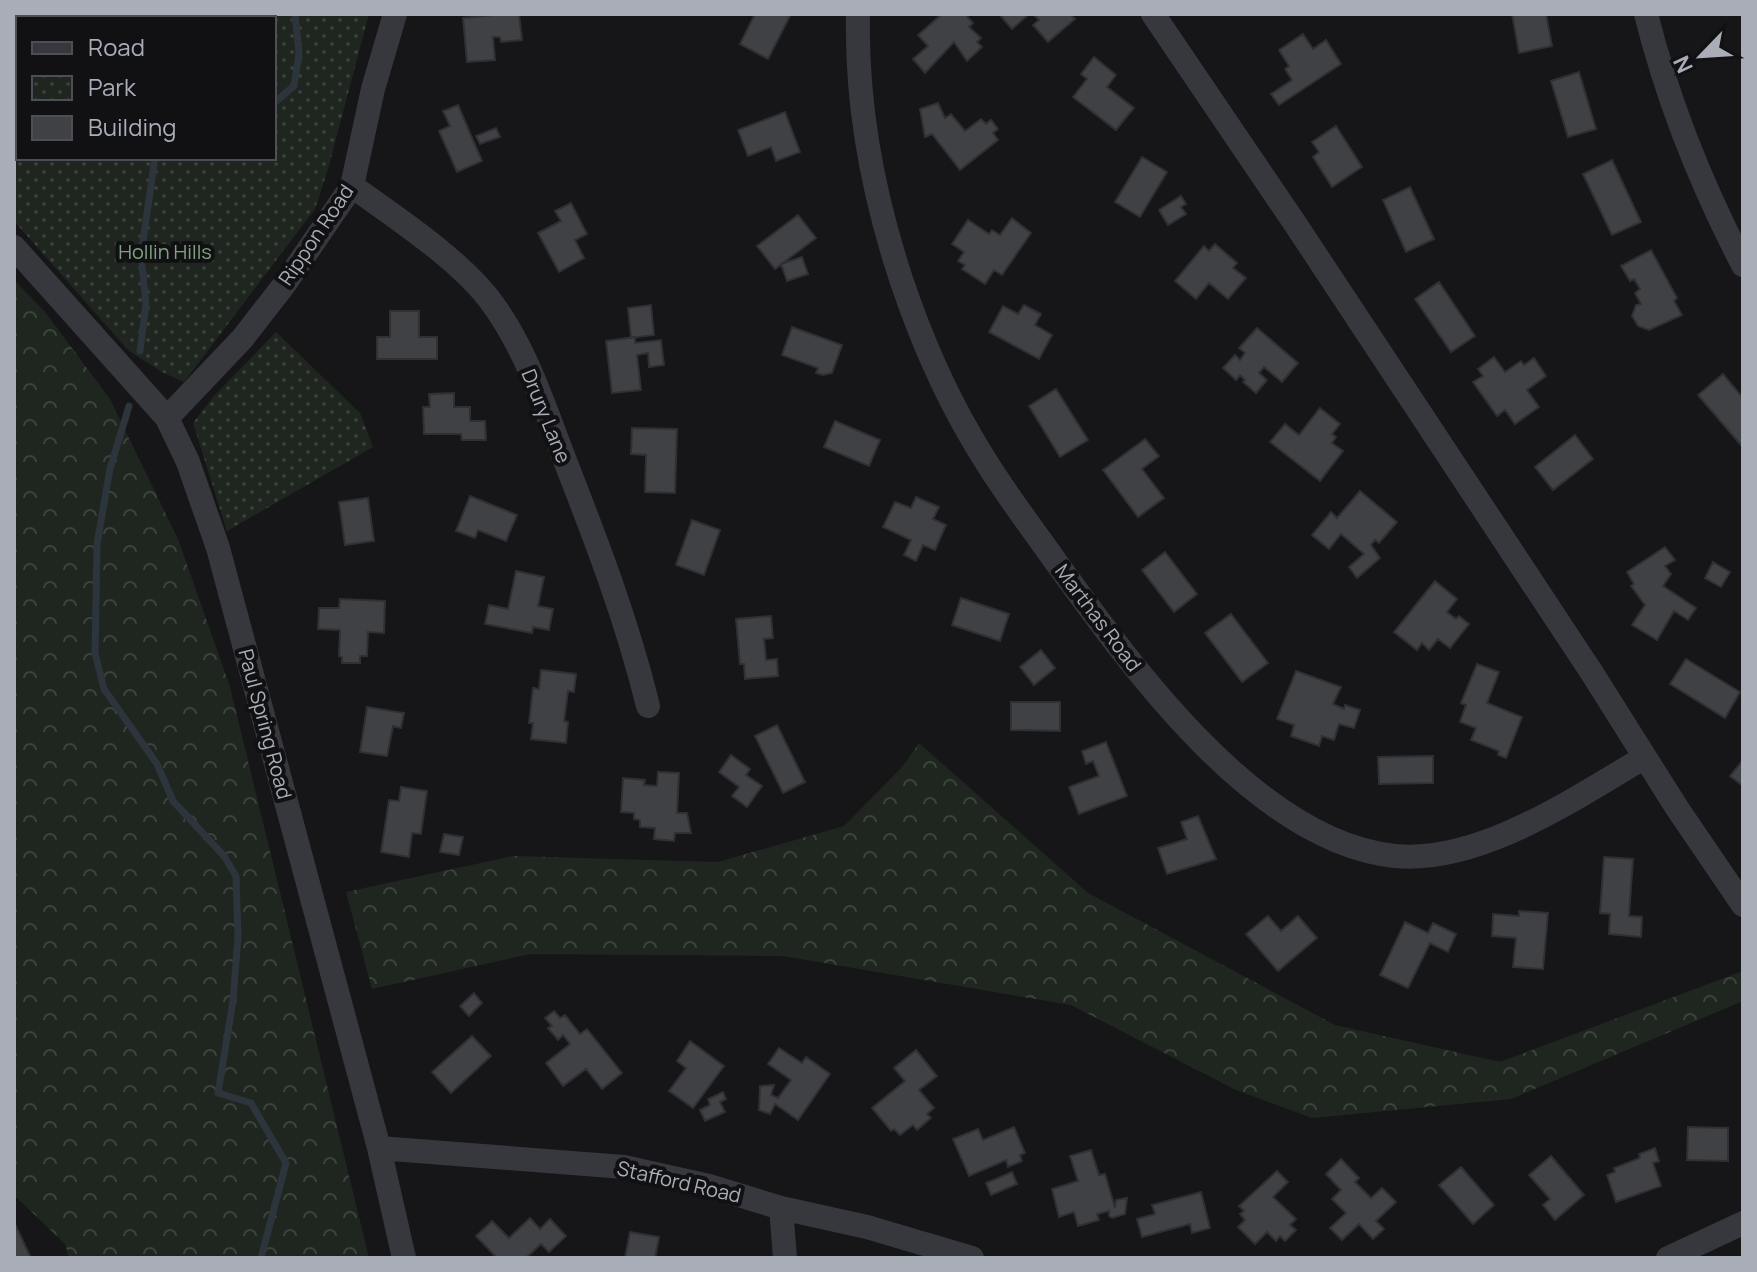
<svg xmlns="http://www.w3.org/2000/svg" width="1757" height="1272" font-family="Manrope,sans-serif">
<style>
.forest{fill:url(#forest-crowns)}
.park{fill:url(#park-dots);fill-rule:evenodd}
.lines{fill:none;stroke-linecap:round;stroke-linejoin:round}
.stream{stroke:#2c353c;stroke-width:7}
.building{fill:#404145;stroke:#303034;stroke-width:2}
.minor{stroke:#37383d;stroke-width:24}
.labels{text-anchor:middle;stroke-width:8;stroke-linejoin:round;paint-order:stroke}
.street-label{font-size:20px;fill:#a8adb8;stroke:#111113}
.park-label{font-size:20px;fill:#7fa381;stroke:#111113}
</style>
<defs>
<pattern id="forest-crowns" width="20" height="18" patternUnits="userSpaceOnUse" patternTransform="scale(2)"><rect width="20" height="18" fill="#1e261f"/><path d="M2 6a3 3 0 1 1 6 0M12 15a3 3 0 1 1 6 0" fill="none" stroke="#3c433d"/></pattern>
<pattern id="park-dots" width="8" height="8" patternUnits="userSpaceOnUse" patternTransform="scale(2)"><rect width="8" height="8" fill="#1e261f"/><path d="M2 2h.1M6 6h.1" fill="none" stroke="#3c433d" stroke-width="1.8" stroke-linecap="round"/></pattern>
</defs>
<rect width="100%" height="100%" fill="#161618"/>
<path class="forest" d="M14,280L45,312L110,399L178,539L230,687L369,1258H69L65,1244L14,1195Z
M919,743L1088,893L1335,1025L1500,1062L1743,971V1001L1511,1099L1312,1118L1234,1089L1071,1005L783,956L530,954L372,989L346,892L513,856L718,862L844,826L903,766Z"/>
<path class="park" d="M14,14H369L328,169L315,209L184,382L162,372L129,351L14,221ZM18,18H274V158H18Z
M276,332L360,413L373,447L227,531L193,423L213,397Z"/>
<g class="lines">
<path class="stream" d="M274,103L294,86L299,54L295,14
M140,351L146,304L141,255L155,158
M129,406L110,469L97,544L95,653L104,689L157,764L173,801L224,856L236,876L238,937L233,1001L218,1093L251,1103L286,1163L261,1258"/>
</g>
<path class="building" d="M14,14H44L37,18H18V29L14,32Z
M504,14H519L522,40L501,42L500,37H493L495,60L467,62L463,18Z
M755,14H791L768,59L740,44Z
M942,14H965L973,23L969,27L981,38L977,42L982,47L967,61L954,42L925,73L913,59L928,46L918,35Z
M1001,14H1029L1012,29L1000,15Z
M1033,14H1070L1075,19L1048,42L1033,25L1039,20Z
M1512,14H1546L1552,46L1519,53Z
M1303,34L1313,49L1326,40L1341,64L1279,105L1271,94L1292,80L1285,69L1289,66L1279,50Z
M1094,57L1116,75L1107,87L1134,108L1116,130L1073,97L1087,79L1081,74Z
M1579,72L1596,129L1568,137L1551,81Z
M938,103L945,118L951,114L965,131L981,119L986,124L991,120L998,129L993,133L998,140L960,170L932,134L925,137L920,109Z
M458,105L482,161L457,172L439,131L450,126L443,111Z
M785,112L800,152L776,161L771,147L748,156L738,130Z
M1336,126L1362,167L1332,187L1313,157L1319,152L1312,142Z
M496,128L500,137L480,144L476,136Z
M1142,157L1167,172L1140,217L1115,202Z
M1612,160L1641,222L1612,235L1583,174Z
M1410,187L1434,239L1406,252L1383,200Z
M1181,196L1186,204L1181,207L1186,214L1168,225L1159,210Z
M571,203L587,234L575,240L584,258L559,272L538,233L561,221L555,211Z
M798,215L816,238L775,269L757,246Z
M1012,218L1031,233L1002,275L994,270L985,284L962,269L965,265L958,261L964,252L952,244L968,220L989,234L992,230L1000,235Z
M1215,244L1237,263L1233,268L1246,278L1228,299L1209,283L1196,299L1175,281L1204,246L1209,251Z
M1651,250L1677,298L1674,301L1682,315L1649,330L1638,326L1632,316L1636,305L1641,304L1635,293L1640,289L1634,279L1630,281L1621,266Z
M802,257L808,274L787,281L781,264Z
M1439,282L1475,336L1451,352L1415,299Z
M651,305L654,335L631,338L628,308Z
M1024,305L1041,314L1035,325L1052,335L1039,359L989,332L1003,306L1018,314Z
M390,311H419V337H437V359H377V337H390Z
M792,327L842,345L832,373L823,375L816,373L818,368L782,355Z
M1257,328L1298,363L1282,382L1264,367L1259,373L1267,380L1256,393L1243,382L1245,380L1240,375L1236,380L1223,368L1235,355L1240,360L1245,353L1239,348Z
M635,337V343L661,340L664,365L649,367L648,353L637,355L641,390L612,393L606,341Z
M1494,357L1505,372L1521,361L1524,365L1534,358L1546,376L1527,390L1539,407L1515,424L1505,410L1497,416L1473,382L1483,376L1478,369Z
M1723,374L1743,398V442L1741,445L1698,395Z
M1056,389L1088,440L1060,457L1029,406Z
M454,393V407H470V421H485L486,440H462L461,434H424L423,407H430L429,394Z
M1320,408L1340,424L1332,434L1336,437L1332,443L1343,451L1320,481L1270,442L1285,424L1299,435Z
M835,421L880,440L869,466L824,447Z
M632,428L677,429L675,493L645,492L646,455L631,454Z
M1575,435L1593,459L1553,490L1535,467Z
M1145,439L1159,456L1142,469L1164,498L1138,517L1103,470Z
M1360,491L1397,522L1379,543L1375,540L1371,545L1380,558L1357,578L1349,567L1364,554L1341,534L1329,549L1312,535L1331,512L1337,518Z
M470,496L517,515L506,541L478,530L475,538L456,531Z
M916,497L939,507L933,519L946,525L935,550L923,545L916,561L904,555L911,540L883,527L895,502L911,508Z
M368,498L374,541L345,545L339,502Z
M692,520L720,530L704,575L676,565Z
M1665,547L1675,560L1665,566L1671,574L1663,586L1696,608L1688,620L1674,611L1657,640L1632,625L1645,605L1631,586L1634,584L1627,572Z
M1165,552L1197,594L1174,612L1142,570Z
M1713,562L1730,572L1721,587L1705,578Z
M516,571L544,577L538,606L553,609L549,630L533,627L532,633L485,624L489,605L508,609Z
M1435,581L1457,599L1447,612L1456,619L1459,616L1469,624L1450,648L1438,639L1429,650L1422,643L1417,650L1394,632Z
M961,598L1009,614L1000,641L952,625Z
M340,599L385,601L384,633L368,632L367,656H360V663H342V657L339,656L340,630L318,629L319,608H339Z
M1231,614L1268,663L1242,682L1205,633Z
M771,616L773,638L764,639L766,660L777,659L778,676L745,679L744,664H740L736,619Z
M1041,650L1055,668L1034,685L1020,667Z
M1686,659L1740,692L1725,718L1670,684Z
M1477,664L1499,672L1487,703L1522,717L1506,758L1498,755L1499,751L1471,740L1476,728L1460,722L1466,705L1461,703Z
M541,670L576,674L574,692L568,691L564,721L568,722L566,743L531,739L533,723H529L533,688L539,689Z
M1296,671L1341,687L1333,704L1344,709L1345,705L1360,710L1354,728L1339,724L1334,740L1322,736L1319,746L1291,736L1294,725L1277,719Z
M1011,702H1060V731L1011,730Z
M367,707L404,713L401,728L393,726L387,756L360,752Z
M777,725L805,782L783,793L755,736Z
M1106,742L1127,796L1079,814L1069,787L1099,776L1093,761L1086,764L1082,751Z
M731,755L750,769L746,775L762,786L747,807L732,796L739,787L719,772Z
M1433,756V783L1379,784L1378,757Z
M1743,760V786L1730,776Z
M658,772L679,773L677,813H687L691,833H675L674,841L654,839L655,828L640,827V820L634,819V813L621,812L623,778L645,780L644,785L657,786Z
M401,787L427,791L421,834L412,833L409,857L381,852L389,800L399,801Z
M1198,816L1216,859L1167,874L1158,848L1187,839L1181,822Z
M444,834L463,837L459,855L440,852Z
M1604,857L1633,859L1629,916L1642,917L1641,937L1609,934L1610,914L1600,913Z
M1519,911L1548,913L1543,969L1513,967L1516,938L1492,936L1493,914L1519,916Z
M1268,916L1281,931L1298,916L1317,938L1278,971L1246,934Z
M1405,922L1428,933L1433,923L1456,934L1448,952L1430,943L1408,988L1380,975Z
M474,993L482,1003L469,1016L460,1006Z
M554,1011L560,1018L565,1015L580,1034L587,1029L622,1073L602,1089L586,1069L563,1086L546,1063L570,1044L563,1035L558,1040L548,1028L552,1026L545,1018Z
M472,1036L491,1056L451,1093L432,1072Z
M690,1041L724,1066L693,1108L669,1091L686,1068L677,1061Z
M779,1048L802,1063L806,1057L830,1074L798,1120L775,1104L770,1114L759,1110L760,1086L774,1085L771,1095L778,1098L791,1080L768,1064Z
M916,1050L937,1076L919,1090L934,1108L927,1114L931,1118L917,1130L913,1125L900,1135L894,1129L891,1131L872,1108L905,1081L894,1068Z
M723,1092L726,1099L720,1102L725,1112L705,1121L700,1110L710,1105L708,1099Z
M1014,1127L1025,1153L1020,1155L1022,1161L1008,1167L1006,1160L969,1176L953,1139L978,1129L983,1140Z
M1688,1127L1728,1128V1161L1687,1160Z
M1655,1148L1659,1161L1653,1163L1661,1186L1616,1202L1607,1175L1615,1172L1614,1168L1640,1158L1639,1154Z
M1091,1150L1099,1175L1105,1174L1115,1208L1116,1200L1127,1198L1125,1214L1112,1218L1109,1216V1211L1097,1214L1099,1220L1078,1226L1074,1212L1059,1217L1052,1189L1078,1181L1070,1156Z
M1551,1156L1584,1195L1555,1220L1543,1205L1550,1199L1529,1175Z
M1341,1159L1359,1178L1355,1182L1371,1198L1382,1188L1396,1202L1376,1221L1384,1229L1373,1239L1359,1224L1342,1240L1330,1228L1346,1213L1332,1199L1341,1190L1326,1174Z
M1461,1167L1494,1205L1473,1224L1439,1185Z
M1277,1171L1288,1182L1273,1197L1296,1219L1290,1225L1296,1230L1285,1241L1280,1236L1276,1241L1267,1232L1255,1244L1238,1227L1245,1220L1240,1214L1244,1211L1239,1206Z
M1012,1172L1017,1184L991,1195L986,1183Z
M1201,1192L1210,1228L1192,1233L1190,1224L1142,1237L1137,1219L1155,1214L1152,1205Z
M530,1218L540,1229L550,1219L566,1236L549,1252L541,1244L526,1258H497L476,1236L492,1221L509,1238Z
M14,1222L31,1258H14Z
M630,1232L659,1237L655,1258H625Z"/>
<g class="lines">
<path class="minor" d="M858,14C856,106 873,195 902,282C920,335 942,387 970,435C995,479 1026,520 1056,562C1131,666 1257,842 1395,856C1479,864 1574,799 1645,757
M1153,14L1294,222L1592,673L1677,808L1743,905
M1646,14C1668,102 1701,184 1743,265
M352,186C395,217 462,261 492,303C526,349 544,406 564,458C596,540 627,620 648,706
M14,247L167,418L188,462L218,548L379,1148L404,1258
M167,418L242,339L284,285L352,186L373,89L395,14
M379,1148L624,1167L709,1186L781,1208L867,1227L972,1258
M781,1208L785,1258
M1668,1258L1743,1223"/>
</g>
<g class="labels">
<g class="street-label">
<text transform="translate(316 235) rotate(-56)" y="7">Rippon Road</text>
<text transform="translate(546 416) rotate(68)" y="7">Drury Lane</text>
<text transform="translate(1098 618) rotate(53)" y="7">Marthas Road</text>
<text transform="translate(265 724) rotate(75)" y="7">Paul Spring Road</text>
<text transform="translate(679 1182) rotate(13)" y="7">Stafford Road</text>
</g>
<g class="park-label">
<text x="165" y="259">Hollin Hills</text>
</g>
</g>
<rect width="1757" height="1272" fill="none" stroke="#a8adb8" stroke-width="32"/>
<rect x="16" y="16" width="260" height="144" fill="#111113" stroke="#4d4f55" stroke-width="2"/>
<rect x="32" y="42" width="40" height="12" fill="#37383d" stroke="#4d4f55" stroke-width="2"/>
<text x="88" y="56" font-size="24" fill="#a8adb8">Road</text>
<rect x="32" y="76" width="40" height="24" fill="url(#park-dots)" stroke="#4d4f55" stroke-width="2"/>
<text x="88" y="96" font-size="24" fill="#a8adb8">Park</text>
<rect x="32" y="116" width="40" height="24" fill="#404145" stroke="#4d4f55" stroke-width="2"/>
<text x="88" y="136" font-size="24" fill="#a8adb8">Building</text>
<g transform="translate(1701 56) rotate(245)" stroke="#111113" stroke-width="6" paint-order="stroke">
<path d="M0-6L14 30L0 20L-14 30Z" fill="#a8adb8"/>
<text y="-12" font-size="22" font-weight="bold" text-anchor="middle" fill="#a8adb8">N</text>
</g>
</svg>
